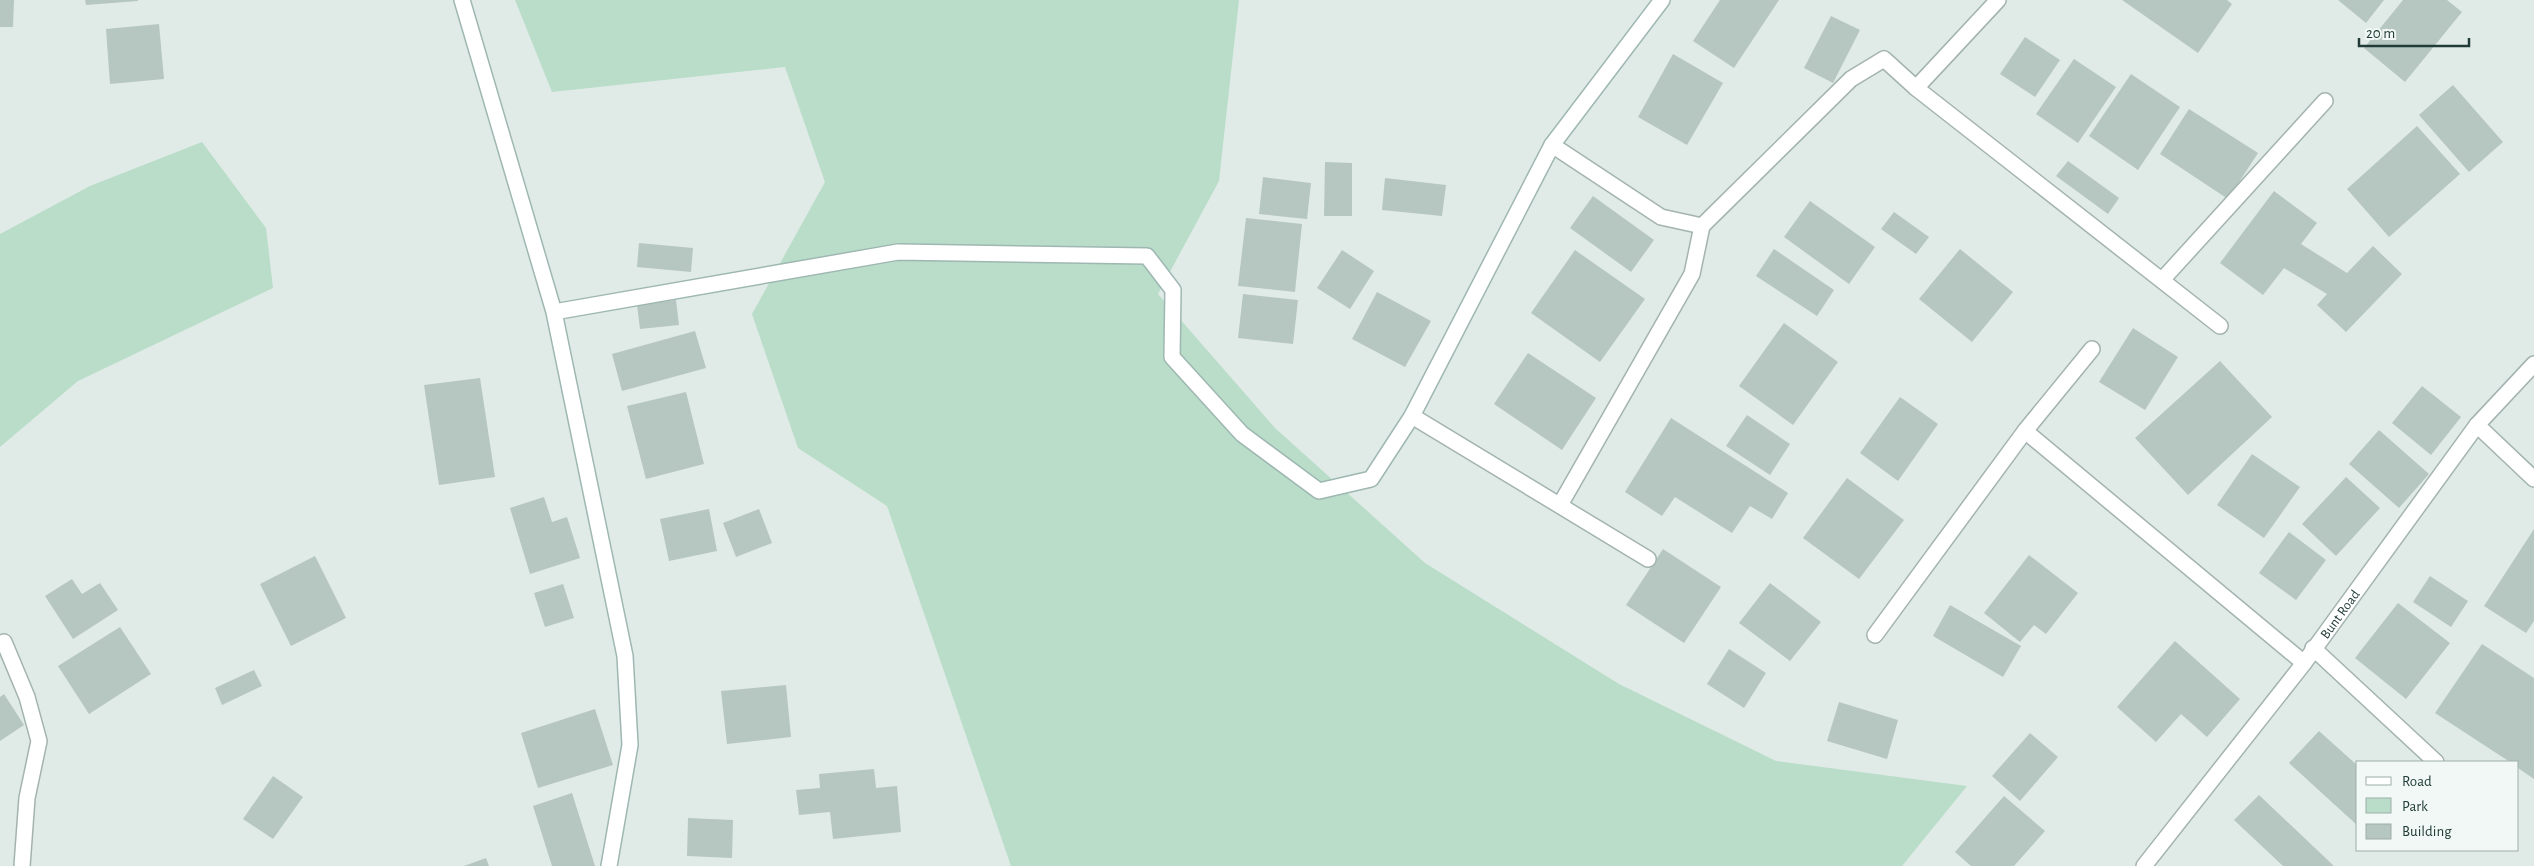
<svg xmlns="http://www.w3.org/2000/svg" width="2534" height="866" font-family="'Alegreya Sans',sans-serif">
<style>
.green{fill:#b9ddc8}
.building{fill:#b6c6c1}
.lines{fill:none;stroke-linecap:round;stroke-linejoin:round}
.street-casing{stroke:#a3b3b0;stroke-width:18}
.secondary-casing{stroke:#9fb7b2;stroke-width:18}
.street{stroke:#fff;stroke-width:15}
.secondary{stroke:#fff;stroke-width:15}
.labels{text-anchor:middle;stroke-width:4;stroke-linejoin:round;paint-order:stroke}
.street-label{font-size:14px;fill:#213c38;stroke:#f1f8f5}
</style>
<rect width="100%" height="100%" fill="#e0ebe8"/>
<path class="green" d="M515,0H1239L1219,181L1158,294L1275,428L1425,563L1619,684L1776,761L1967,786L1902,866H1011L887,506L798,448L752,314L825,182L785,67L552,92Z
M202,142L266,228L273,288L78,381L0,447V234L90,186Z"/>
<path class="building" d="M0,0H14L13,27H0Z
M85,0H138V1L86,5Z
M1720,0H1779L1734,68L1693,41Z
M2122,0H2227L2232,4L2198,53Z
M2338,0H2384L2366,23Z
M2403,0H2447L2462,12L2405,82L2364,48Z
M1831,16L1860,30L1833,83L1804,68Z
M159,24L164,79L110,84L106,29Z
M2025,37L2060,60L2035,97L2000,74Z
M1673,54L1723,83L1687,145L1638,117Z
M2074,59L2116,87L2078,143L2036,114Z
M2131,74L2180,107L2138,170L2089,136Z
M2453,85L2503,142L2469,172L2419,115Z
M2189,109L2258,153L2228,199L2160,154Z
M2417,126L2460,174L2389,237L2347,189Z
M2068,161L2119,198L2108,214L2056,176Z
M1325,162L1352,163V216H1324Z
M1263,177L1311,183L1307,219L1259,214Z
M1385,178L1446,185L1442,216L1382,210Z
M2274,191L2317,223L2301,244L2347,273L2373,246L2402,274L2346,332L2317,305L2327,294L2284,268L2263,295L2220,263Z
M1593,196L1654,240L1631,272L1570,228Z
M1810,201L1875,247L1849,284L1784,237Z
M1894,212L1929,237L1916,254L1881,229Z
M1246,218L1302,224L1295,292L1238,286Z
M639,243L693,248L691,272L637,267Z
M1774,249L1834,290L1817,316L1756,276Z
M1960,249L2013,292L1972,342L1919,299Z
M1342,250L1374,271L1350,309L1317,288Z
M1575,250L1645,299L1600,362L1531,313Z
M1377,292L1431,321L1405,367L1352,339Z
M1243,294L1298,300L1293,344L1238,338Z
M676,300L679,325L640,329L637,305Z
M1784,323L1838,362L1793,425L1739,386Z
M2133,328L2178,357L2145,410L2099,382Z
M695,331L706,368L622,391L612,354Z
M1528,353L1596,398L1562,450L1494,404Z
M2220,361L2272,417L2188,495L2135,438Z
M480,378L495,477L439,485L424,385Z
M2422,386L2461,417L2431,455L2392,423Z
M686,392L704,464L646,479L627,406Z
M1900,397L1938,424L1898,481L1860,453Z
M1747,415L1790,444L1770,475L1726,446Z
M1671,418L1788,493L1772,519L1750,506L1732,533L1675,497L1662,516L1625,492Z
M2379,430L2429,474L2399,508L2349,464Z
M2252,454L2300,487L2264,538L2217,505Z
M2346,477L2380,508L2336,556L2302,524Z
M1847,478L1904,520L1859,579L1803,538Z
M544,497L552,522L567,517L580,558L530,574L510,508Z
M709,509L717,551L669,561L660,519Z
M759,509L772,543L736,557L723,523Z
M2534,529V621L2526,633L2484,606Z
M2289,532L2326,560L2296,600L2259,573Z
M1663,549L1721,587L1684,643L1626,605Z
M2029,555L2078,593L2046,634L2034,625L2020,642L1984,613Z
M315,556L346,618L291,646L260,584Z
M2430,576L2468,601L2451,627L2413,602Z
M72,579L82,594L100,583L118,610L73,639L45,596Z
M1770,583L1821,622L1790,661L1739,623Z
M563,584L574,618L545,627L534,593Z
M2398,603L2450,643L2406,699L2355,658Z
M1950,605L2021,646L2003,677L1933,636Z
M120,627L151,674L89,714L58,666Z
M2175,641L2240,699L2207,737L2181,714L2156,742L2117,707Z
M2482,644L2534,678V779L2518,768V762H2510L2435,713Z
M1729,649L1766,673L1744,708L1707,684Z
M254,670L262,686L222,705L215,688Z
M786,685L791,737L727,744L721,691Z
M4,694L24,725L0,741V697Z
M1839,702L1898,720L1887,759L1827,741Z
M595,709L613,765L538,788L521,733Z
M2319,731L2358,766V826L2289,763Z
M2030,733L2058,757L2020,801L1992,776Z
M874,769L876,788L897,786L901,832L833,839L830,812L799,815L796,790L820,788L819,774Z
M273,776L303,797L273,839L243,819Z
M572,793L595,866H552L533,806Z
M2259,795L2334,866H2283L2234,820Z
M2004,796L2045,831L2014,866H1971L1955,852Z
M688,818L733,820L732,858L687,856Z
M486,858L489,866H464Z"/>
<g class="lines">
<defs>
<g id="street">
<path d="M1916,88L1998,0"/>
<path d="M1552,145L1661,217L1702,226L1851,79L1884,59L1916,88L2220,326"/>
<path d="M2162,280L2325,101"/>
<path d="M1412,416L1648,559"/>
<path d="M2477,425L2534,479"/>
<path d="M2025,431L2304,663"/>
<path d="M1560,505L1692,274L1702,226"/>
<path d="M1875,635L2025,431L2092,349"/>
<path d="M4,642L27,697L39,741L27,798L22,866"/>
<path d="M2313,648L2436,762"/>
<path id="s1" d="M2144,866L2304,663L2477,425L2534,364"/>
</g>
<path id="secondary" d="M462,0L554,312L625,656L630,745L609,866
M554,312L898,252L1147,256L1173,290L1172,357L1242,434L1319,491L1371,479L1412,416L1552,145L1662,0"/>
</defs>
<use href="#street" class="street-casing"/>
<use href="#secondary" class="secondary-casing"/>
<use href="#street" class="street"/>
<use href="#secondary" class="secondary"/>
</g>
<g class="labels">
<g class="street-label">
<text dy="5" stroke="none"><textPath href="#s1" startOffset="319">Bunt Road</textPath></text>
</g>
</g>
<rect x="2356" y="761" width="162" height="90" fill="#f1f8f5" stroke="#9eada9"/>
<rect x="2366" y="777" width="25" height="8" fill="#ffffff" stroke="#9eada9"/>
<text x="2402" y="786" font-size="15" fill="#213c38">Road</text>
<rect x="2366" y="798" width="25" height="15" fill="#b9ddc8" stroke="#9eada9"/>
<text x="2402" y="811" font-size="15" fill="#213c38">Park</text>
<rect x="2366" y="824" width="25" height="15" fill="#b6c6c1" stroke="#9eada9"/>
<text x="2402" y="836" font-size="15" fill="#213c38">Building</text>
<path d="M2359 38v8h110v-8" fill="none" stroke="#213c38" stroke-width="2.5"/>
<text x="2366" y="38" font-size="15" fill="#213c38" stroke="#f1f8f5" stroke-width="4" paint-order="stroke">20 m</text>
</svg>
